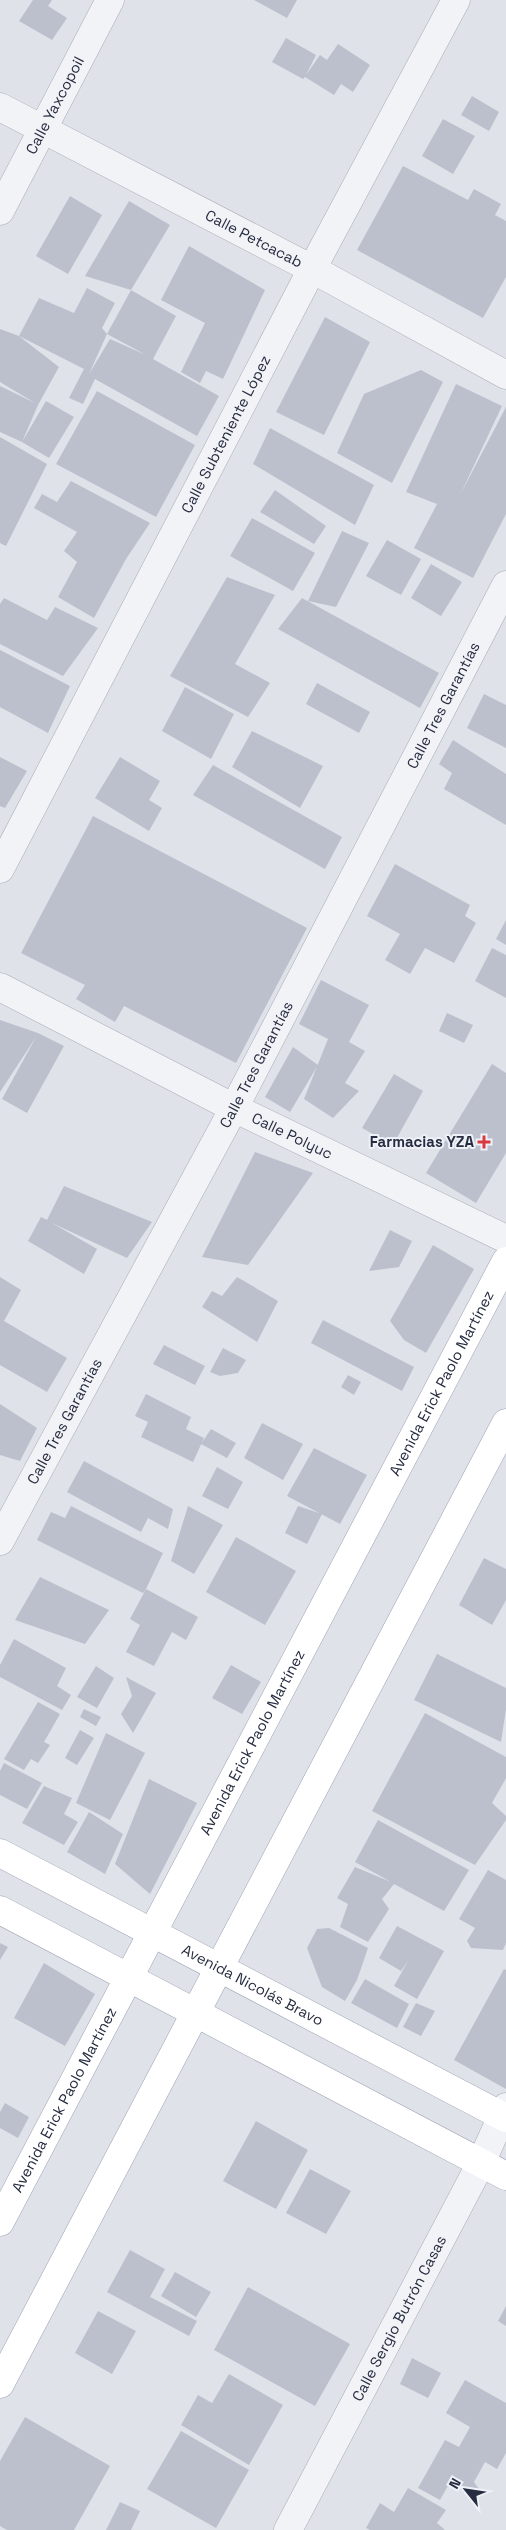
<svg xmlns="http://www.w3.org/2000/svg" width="506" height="2530" font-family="'Space Grotesk',sans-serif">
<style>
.building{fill:#bcc0cc}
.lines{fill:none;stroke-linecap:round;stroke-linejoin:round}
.minor-casing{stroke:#a8acb7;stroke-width:29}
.major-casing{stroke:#9da4b6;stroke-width:29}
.minor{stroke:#f2f3f7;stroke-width:28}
.major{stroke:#fff;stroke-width:28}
.poi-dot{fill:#d83a3f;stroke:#eef1f7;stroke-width:2}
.labels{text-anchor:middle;stroke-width:4;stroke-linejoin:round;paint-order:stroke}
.street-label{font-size:15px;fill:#272d41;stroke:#eef1f7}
.poi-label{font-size:15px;font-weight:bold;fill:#272d41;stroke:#eef1f7;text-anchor:end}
</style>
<rect width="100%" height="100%" fill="#dfe2e9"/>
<path class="building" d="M33,0H52L48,6L67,18L52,40L19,21Z
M254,0H297L287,18Z
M286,38L316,55L306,75L320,55L327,60L338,44L370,65L353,92L341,84L334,95L305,77L303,79L272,62Z
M472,96L499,112L489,131L461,115Z
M443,119L475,136L453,174L422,156Z
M403,166L468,200L474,189L501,204L495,215L506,221V277L483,318L357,250Z
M70,196L102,215L68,274L36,256Z
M129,201L170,225L131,290L85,276Z
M189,246L265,290L223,379L206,371L200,383L181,372L205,323L161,300Z
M87,288L115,303L102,328L107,334L89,374L110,339L146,355L107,334L131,290L176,316L153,359L219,396L197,436L95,379L83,404L69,398L84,369L19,336L39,298L74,313Z
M325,317L370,342L324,435L276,412Z
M0,329L19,336L59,367L38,405L22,442L0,432V386L35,403L0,382Z
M421,370L443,382L392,483L337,453L364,394Z
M456,384L502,406L460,495L506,407V514L473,578L414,548L437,504L406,492Z
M97,391L195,445L156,517L56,464Z
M46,401L74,417L49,458L22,442Z
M270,428L374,485L355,525L253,464Z
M0,437L47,464L6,546L0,543Z
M71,481L150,523L126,559L94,618L58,597L77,562L64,551L77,532L34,508L42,494L57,502Z
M275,490L326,526L314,544L260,512Z
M252,518L315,553L293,591L230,556Z
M342,531L369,543L336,607L308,601Z
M387,540L421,559L401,595L366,576Z
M431,564L462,582L441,616L411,598Z
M227,577L275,595L235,664L270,683L248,717L170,676Z
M4,598L47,620L55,607L98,628L63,676L0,644V604Z
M302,598L439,673L420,708L278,629Z
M0,650L70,686L48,733L0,707Z
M317,683L370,712L359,733L306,704Z
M185,687L234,714L211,759L162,731Z
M484,694L506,705V748L467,728Z
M252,731L323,766L300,808L232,767Z
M453,740L506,774V825L444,789L452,773L439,764Z
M0,757L27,771L5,808L0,806Z
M120,757L160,781L149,800L162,808L149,831L95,798Z
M213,765L342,837L325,869L193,795Z
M93,816L307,928L236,1063L124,1006L115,1022L76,999L85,985L21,953Z
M395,864L470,905L465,916L476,923L454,963L425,948L410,974L385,960L400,934L367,916Z
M506,920V945L496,939Z
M492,948L506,955V998L475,981Z
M321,980L369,1005L349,1042L365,1051L345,1083L359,1091L333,1118L304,1099L328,1039L299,1024Z
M447,1013L473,1025L464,1043L439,1031Z
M0,1020L38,1033L64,1046L27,1113L2,1099L36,1037L0,1092Z
M293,1047L318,1065L290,1112L265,1097Z
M492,1064L506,1073V1153L476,1203L426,1173Z
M394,1074L423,1091L393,1145L362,1128Z
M255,1152L313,1173L248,1265L202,1257Z
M64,1186L152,1222L127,1258L52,1223L97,1249L84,1274L28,1241L41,1217L47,1220Z
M390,1230L412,1241L399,1267L369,1271Z
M433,1245L474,1269L426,1353L404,1340L390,1321Z
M0,1277L21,1290L4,1321L67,1358L47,1392L0,1365Z
M237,1277L278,1301L257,1342L202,1307L212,1291L222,1296Z
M323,1320L414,1367L402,1391L311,1343Z
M164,1345L205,1366L195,1385L153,1364Z
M223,1348L246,1360L238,1373L220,1376L210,1372Z
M348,1375L361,1382L354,1395L341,1387Z
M146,1394L191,1417L186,1429L204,1438L193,1462L141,1437L148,1422L135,1416Z
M0,1404L37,1428L20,1461L0,1455Z
M262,1423L303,1444L283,1480L244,1458Z
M211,1429L236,1443L227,1458L201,1444Z
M314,1448L367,1475L340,1524L287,1496Z
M84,1461L173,1509L168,1529L148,1518L141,1532L67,1492Z
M217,1467L243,1482L228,1509L202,1496Z
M71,1506L163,1553L146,1589L198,1617L186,1640L172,1632L154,1666L126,1652L140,1625L130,1619L146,1589L143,1593L37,1540L51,1512L65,1518Z
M188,1506L223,1525L194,1574L171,1561Z
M298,1506L322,1514L307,1544L285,1533Z
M236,1537L296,1571L265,1625L206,1592Z
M484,1558L506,1569V1600L492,1625L459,1605Z
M40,1577L109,1610L85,1644L15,1620Z
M14,1639L66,1668L57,1686L71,1695L62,1710L0,1677V1665Z
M437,1654L506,1688V1709L501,1742L414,1700Z
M231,1665L261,1682L242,1714L212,1698Z
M96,1666L114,1678L97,1708L77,1697Z
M126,1677L156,1693L133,1733L121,1714L132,1696Z
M38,1702L60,1714L44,1742L50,1745L38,1763L31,1759L24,1770L4,1759Z
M84,1709L101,1717L96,1726L80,1717Z
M425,1713L506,1757V1778L492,1803L506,1816V1820L475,1865L372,1811Z
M80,1730L94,1738L77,1765L65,1758Z
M106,1733L145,1753L110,1820L76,1803Z
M4,1763L42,1783L27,1809L0,1795V1771Z
M149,1779L197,1803L150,1894L115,1864Z
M44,1786L72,1798L64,1814L78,1822L64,1845L22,1823Z
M89,1812L123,1834L105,1874L67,1852Z
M378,1820L469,1870L444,1911L394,1884L382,1899L389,1909L368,1942L340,1927L348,1904L337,1898L355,1867L391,1882L355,1862Z
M488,1870L506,1880V1943L503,1950L471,1948L467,1941L475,1928L459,1919Z
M397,1926L444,1951L417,1999L394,1986L408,1961L401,1971L379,1958Z
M329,1928L368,1948L357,1980L345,2001L322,1987L307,1948L317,1929Z
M0,1943L8,1947L0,1960Z
M44,1963L95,1994L65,2046L14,2018Z
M504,1969L506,1970V2089L454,2060Z
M365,1979L409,2004L397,2028L351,2003Z
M416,2003L435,2011L421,2036L403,2027Z
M5,2103L29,2117L18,2138L0,2128V2112Z
M256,2121L308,2150L276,2209L223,2181Z
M310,2169L351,2191L326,2234L286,2213Z
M130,2250L165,2269L150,2297L197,2321L189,2336L107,2292Z
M175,2272L211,2292L196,2317L161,2296Z
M248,2287L350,2344L315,2406L214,2350Z
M506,2306V2326L498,2321Z
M98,2311L136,2331L112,2374L75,2353Z
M412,2358L441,2373L428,2398L400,2384Z
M229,2374L283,2405L249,2465L181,2425L198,2395L212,2403Z
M465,2380L506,2403V2453L497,2469L485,2462L474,2482L479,2489L475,2496L450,2482L440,2500L418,2488L445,2440L459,2447L470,2427L446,2413Z
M25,2417L110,2466L74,2530H7L0,2526V2461Z
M181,2431L249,2470L216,2528L147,2489Z
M408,2488L446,2510L437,2523L445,2530H370L366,2528L380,2503L394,2512Z
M120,2502L140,2511L131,2530H106Z"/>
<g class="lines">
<defs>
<g id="minor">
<path id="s1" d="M0,107L312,269L506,375"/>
<path id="s2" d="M0,211L110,0"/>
<path id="s3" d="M0,869L312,269L456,0"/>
<path id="s4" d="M0,987L234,1108L506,1239"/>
<path id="s5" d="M0,1541L234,1108L506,585"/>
<path id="s6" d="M288,2530L481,2163L506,2107"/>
</g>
<g id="major">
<path id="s7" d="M0,1853L506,2118"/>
<path d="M0,1910L506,2176"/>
<path id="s8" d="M0,2222L506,1261"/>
<path d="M0,2384L506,1423"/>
</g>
</defs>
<use href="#minor" class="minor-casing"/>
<use href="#major" class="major-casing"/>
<use href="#minor" class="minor"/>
<use href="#major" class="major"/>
</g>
<path class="poi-dot" d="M481.5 1134.5h5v5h5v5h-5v5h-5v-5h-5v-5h5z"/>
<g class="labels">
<g class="street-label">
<text dy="5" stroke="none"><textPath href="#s2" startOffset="119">Calle Yaxcopoil</textPath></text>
<text dy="5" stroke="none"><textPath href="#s1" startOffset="286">Calle Petcacab</textPath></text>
<text dy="5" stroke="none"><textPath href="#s3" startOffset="490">Calle Subteniente López</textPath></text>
<text dy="5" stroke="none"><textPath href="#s5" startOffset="946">Calle Tres Garantías</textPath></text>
<text dy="5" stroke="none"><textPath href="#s5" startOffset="541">Calle Tres Garantías</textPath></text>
<text dy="5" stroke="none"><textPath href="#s4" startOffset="328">Calle Polyuc</textPath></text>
<text dy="5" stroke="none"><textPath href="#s8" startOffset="948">Avenida Erick Paolo Martínez</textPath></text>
<text dy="5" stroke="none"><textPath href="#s5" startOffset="136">Calle Tres Garantías</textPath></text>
<text dy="5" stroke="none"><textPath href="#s8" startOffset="542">Avenida Erick Paolo Martínez</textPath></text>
<text dy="5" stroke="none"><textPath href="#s7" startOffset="285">Avenida Nicolás Bravo</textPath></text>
<text dy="5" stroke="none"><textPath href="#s8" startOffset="138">Avenida Erick Paolo Martínez</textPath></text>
<text dy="5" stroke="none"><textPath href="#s6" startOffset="239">Calle Sergio Butrón Casas</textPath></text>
</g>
<g class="poi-label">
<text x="474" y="1147">Farmacias YZA</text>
</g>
</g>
<g transform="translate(466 2490) rotate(300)" stroke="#eef1f7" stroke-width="4" paint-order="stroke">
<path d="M0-4L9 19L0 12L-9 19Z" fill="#272d41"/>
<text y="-8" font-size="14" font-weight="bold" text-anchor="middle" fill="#272d41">N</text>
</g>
</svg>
